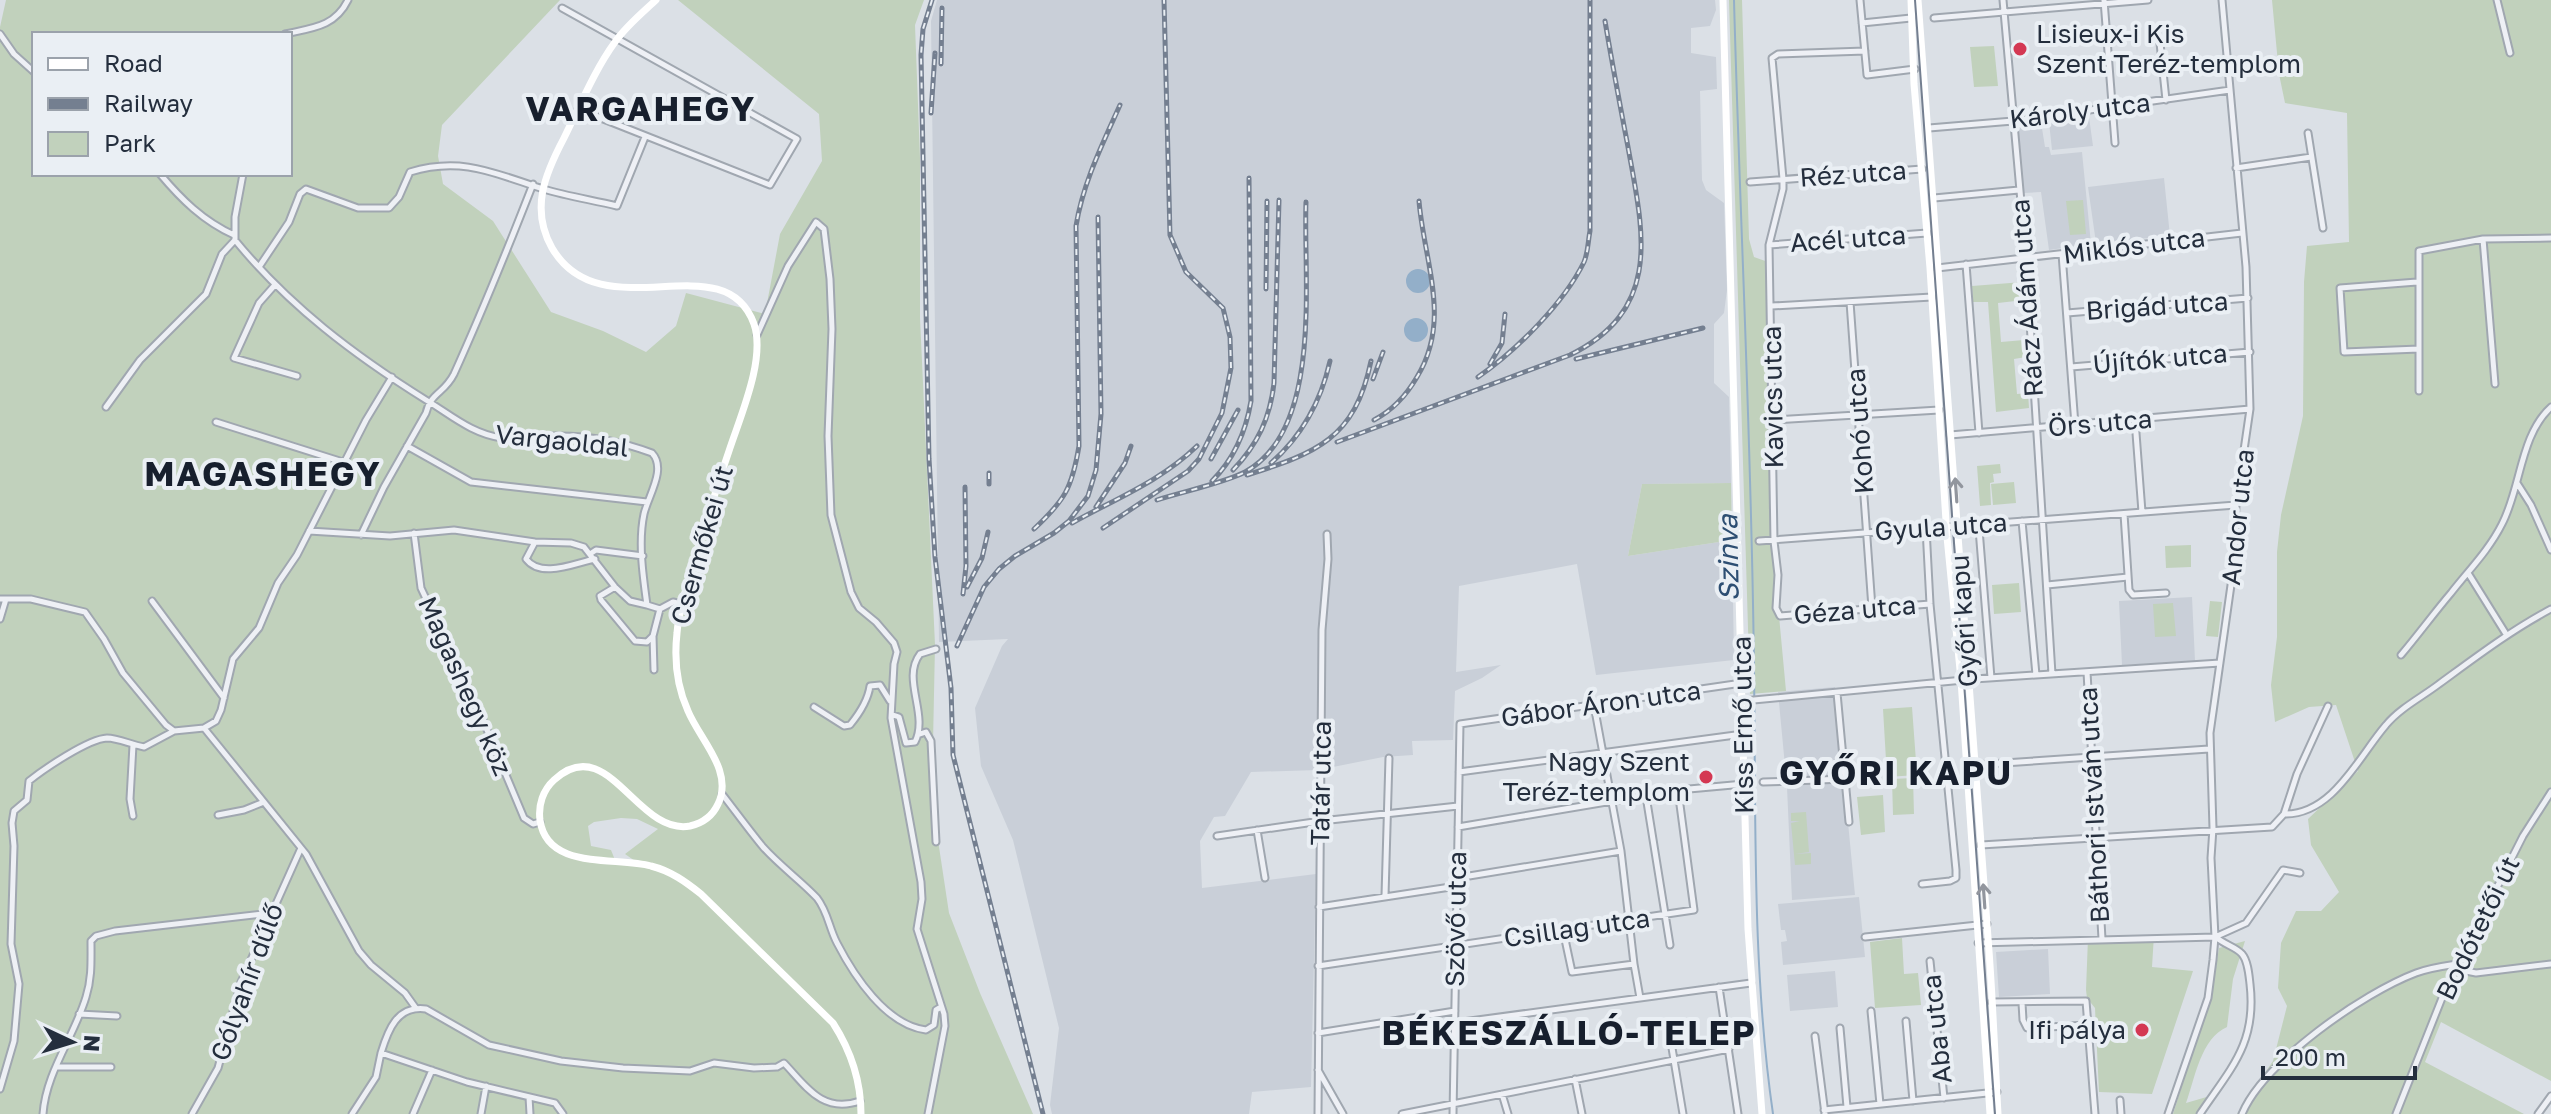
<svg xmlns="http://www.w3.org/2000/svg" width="2551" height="1114" font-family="'Golos Text',sans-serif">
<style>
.built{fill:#c9cfd8}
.green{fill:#c1d1bc;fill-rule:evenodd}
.water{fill:#93afc9}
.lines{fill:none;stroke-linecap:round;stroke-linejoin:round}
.stream{stroke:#93afc9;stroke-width:2}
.street-casing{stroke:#a0a7b0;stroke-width:9}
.street{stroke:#eef0f5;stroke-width:5}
.secondary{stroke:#fff;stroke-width:7}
.tram{stroke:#747f90;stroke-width:2}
.rail-casing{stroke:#747f90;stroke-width:5}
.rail{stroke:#eaeff4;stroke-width:2;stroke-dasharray:6;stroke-linecap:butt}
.oneway{stroke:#92969e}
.poi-dot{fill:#d43853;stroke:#eaeff4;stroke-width:3}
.labels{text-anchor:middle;stroke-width:8;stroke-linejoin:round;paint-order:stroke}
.poi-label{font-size:26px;fill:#242e3d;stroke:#eaeff4;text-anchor:end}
.street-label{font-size:26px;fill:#242e3d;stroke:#eaeff4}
.water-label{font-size:28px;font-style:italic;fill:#2d4e72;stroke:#eaeff4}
.district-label{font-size:34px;font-weight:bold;letter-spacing:2px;fill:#171f2d;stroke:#eaeff4}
</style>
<rect width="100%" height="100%" fill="#dbe0e6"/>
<path class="built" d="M937,0H1715L1716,10L1710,26L1691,28V53L1716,57L1717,89L1700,91L1702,180L1706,190L1724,203L1727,290L1724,313L1714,324V383L1729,397L1731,483L1642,484L1628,556L1732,540L1734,660L1596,675L1577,564L1459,586L1456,672L1501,665L1482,678L1455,691L1453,740L1412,741L1413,755L1383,757L1318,770L1251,772L1225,816L1214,817L1200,841L1202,888L1316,874L1311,1087L1252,1092L1249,1114H1052L1050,1105L1059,1028L1013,840L981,766L975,708L1002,646L1008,639L939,642L931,21Z
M2089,117L2093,146L2052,150L2049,122Z
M2041,122L2045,147H2049L2051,155L2082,152L2091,244L2049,250L2041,192L2023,193L2016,126Z
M2164,178L2170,236L2096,243L2088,187Z
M2192,597L2195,661L2122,665L2119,601Z
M1835,687L1855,895L1792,900L1787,787L1778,692Z
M1859,897L1865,957L1783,965L1781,942L1787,941L1785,930H1781L1778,904Z
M2048,949L2050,994L1999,997L1996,952Z
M1835,971L1838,1007L1790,1011L1787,975Z"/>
<path class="green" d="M6,0H560L442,125L438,156L443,184L493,221L551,312L603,331L646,352L676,326L686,293L765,314L780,234L822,161L819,114L678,0H924L915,25L920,158V318L935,645L933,743L936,827L949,913L980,993L1033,1114H0V27ZM34,34H290V174H34ZM621,818L637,819L658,829L625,854L635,861L615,860L611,850L591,846L588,826L594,822Z
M1729,0H1742L1749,239L1754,257L1768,262L1772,541L1786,691L1750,694Z
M2272,0H2551V1081L2441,1022L2425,1062L2524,1114H2237L2273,1061L2287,1006L2278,988L2281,943L2296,911H2321L2339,892L2311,845L2308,819L2358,771L2336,705L2309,707L2275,722L2271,685L2277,637V552L2281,515L2303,416L2304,282L2307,246L2349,242L2347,113L2285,103L2279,74Z
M1994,46L1998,86L1974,87L1970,47Z
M2083,200L2086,234L2070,235L2066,201Z
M2023,282L2024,300L1998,303L2001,342L2024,340L2026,357L2014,359L2017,394L2028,393L2029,408L1996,412L1988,302H1973L1972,286Z
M2000,464L2001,473L1993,474L1994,482L1990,483L1991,505L1980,506L1977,466Z
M2014,482L2016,503L1993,505L1991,484Z
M1731,483L1732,540L1628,556L1642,484Z
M2191,545V567L2166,568L2165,546Z
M2019,583L2021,612L1994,614L1992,585Z
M2210,601L2222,602L2218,637L2206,636Z
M2173,603L2176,636L2155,637L2153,604Z
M1912,707L1917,775L1887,777L1883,709Z
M1913,778L1914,814L1893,815L1892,779Z
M1883,795L1885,832L1861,835L1857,797Z
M1806,812L1809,852L1795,854L1811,853V864L1795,865L1791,823L1800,821H1791V813Z
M2154,935L2152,967L2193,971L2152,1094L2099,1092L2095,1008L2087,998L2086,990L2088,938Z
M1902,938L1904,974L1918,973L1921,1005L1875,1008L1870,942Z
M2245,941L2233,979L2227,1027C2201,1038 2195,1078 2186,1103L2210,1096L2199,1114H2173L2212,992L2219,948Z"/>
<path class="water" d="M1406 281a12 12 0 1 1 24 0a12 12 0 1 1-24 0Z
M1404 330a12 12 0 1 1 24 0a12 12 0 1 1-24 0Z"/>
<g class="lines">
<path class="stream" d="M1734,0C1740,224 1752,448 1754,672C1756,818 1752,969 1773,1114"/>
<defs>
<path id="street" d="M1860,0L1867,75L1915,69
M2003,0L2026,258L2052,674
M2104,0L2115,143
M2497,0L2510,53
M562,8L797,139L770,185L578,109
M1934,18L2148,0
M1862,23L1911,18
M0,34L14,54L34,72
M285,34C312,28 335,27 348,0
M2160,43L2166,100
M1865,51L1778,54L1772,58L1783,179V189L1769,245L1774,541L1778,575L1776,608L1780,616L1930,604
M1929,128L2013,121L2230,90
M2308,133L2323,228
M2236,168L2311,157
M160,174C181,199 203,221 234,235
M1750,182L1922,169
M1934,198L2019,190
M2483,239L2495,384
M235,240C289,306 354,355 426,400C451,415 472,434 502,438C518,440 534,436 550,436C584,435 621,441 652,453C667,469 648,496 644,514C638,542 643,576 647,605L660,609L673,602L682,604
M1769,245L1927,233
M2062,254L2075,425
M1966,264L1979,433
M259,267L289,222L300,194L306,189L358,208H389L399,197L410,172C462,156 496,174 543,189C567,196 592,200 617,206L645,137
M1937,268L2242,233
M2417,282L2340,288L2344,352L2419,349
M274,286L259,303L234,358L297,376
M1850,302L1872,608
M1772,306L1932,297
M2067,313L2248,298
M757,335L788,266L816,222L824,229L830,279L832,329L828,436L831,515L851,592L859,608L876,622L894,643L897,652L894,664L891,718
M2071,367L2250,352
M2419,391V251L2483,239L2551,238
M106,407L140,360L206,294L222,254L235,240V217L243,174
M1773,420L1939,410
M2135,420L2142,512
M216,422L346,463
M1950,435L2250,409
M407,446L471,482L647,502
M2517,483L2531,505L2551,550
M2124,514L2129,590L2133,595L2166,593
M2022,521L2036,675
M1979,529L1991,678
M309,531L390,536L454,530L535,542L571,543L584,547L615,587L630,601L647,605
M414,533L421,588L482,718L524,818L533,824L540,822
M361,535L384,487L426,413C431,392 444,394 454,374C482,312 508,248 533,184
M1759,541L2236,505
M535,542L526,559C541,579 575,563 595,559
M590,554L596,550L643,556
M2468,573L2506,634
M2047,585L2128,577
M615,587L600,596L601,600L635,641L647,642L653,636L660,609
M0,599H31L85,612L104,639L123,673L166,725L174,731L204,728L216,721L221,710L233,659L259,628L278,583L297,555L366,420L392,377
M152,601L224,698
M0,619L6,599
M653,636L654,670
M2401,655C2418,635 2434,613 2451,593C2469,570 2489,550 2502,524C2521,488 2520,435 2551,407
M2087,672L2102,939
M1837,693L1849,822
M1743,701L1974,679L2220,663
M814,707L844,726L850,725C859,714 868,700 870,686L880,685L890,701
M204,728L306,854L359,951L371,965L405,993L415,1007
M920,734L926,732L931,741L936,842
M133,745L130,799L133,816
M1974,765L2209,749
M1459,772L1743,734
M1763,782L1845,779
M722,794C736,812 749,830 763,847C780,866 800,880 817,898C828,912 829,928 837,943C854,976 886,1025 926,1030L934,1025L936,1010L941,1007
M1646,796L1670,945
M2284,814C2333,815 2359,756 2386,725C2400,708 2422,697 2439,684C2476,657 2510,631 2551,609
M218,815L244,810L264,802
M1458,827L1678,790L1744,784
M1257,830L1265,878
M1217,836L1321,821L1458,806
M1981,845L2272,827L2284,814L2297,774L2328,706
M1457,878L1621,851
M1922,884L1950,881L1956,878V870L1930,604L1926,528
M1385,896L1389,758
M1319,907L1457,886
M1563,930L1572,972L1634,964L1621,851L1594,705
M1865,937L1987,924
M1978,943L2215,937L2246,923L2283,870L2300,873
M1930,961L1944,1098
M1634,964L1640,998
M1318,966L1694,910L1678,790
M2456,969L2476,973L2551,964
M1719,987L1738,1114
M1992,1002L2086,1001L2095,1114
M2022,1003L2023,1020L2027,1028L2089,1025
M1871,1011L1880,1104
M79,1014L117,1016
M1906,1021L1913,1101
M1455,1023L1751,983
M1840,1028L1847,1107
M1669,1030L1683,1114
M1318,1033L1455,1011
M1815,1036L1825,1114
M57,1067H111
M1318,1070L1343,1114
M1575,1079L1582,1114
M0,1089L14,1041L19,984L11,944L14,846L12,823L14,811L27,800L29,781C44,769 88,739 107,738C118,738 132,745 144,747L174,731
M1502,1094L1508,1114
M529,1097L530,1114
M2120,1100L2121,1114
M1824,1110L1997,1092
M43,1114C46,1072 74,1037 86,997C92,978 91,961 91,941L96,936L115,931L271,913
M192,1114L218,1068L241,982L301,848
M352,1114L376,1077L381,1053
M413,1114L432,1070
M481,1114L486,1086
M563,1114L555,1103L467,1082L381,1053C388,1030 397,1005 426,1009L489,1045L561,1061L623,1068L690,1071L714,1063L754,1068L777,1067L784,1063C806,1086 822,1114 860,1101
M928,1114L945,1026L944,1014L917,929L922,899L921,882L891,718L893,715L899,717L906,743L915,742C929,714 901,679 920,654L936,649
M1318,1114L1322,630L1328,559L1327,534
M1402,1114L1729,1049
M1453,1114L1460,724L1742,683
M2168,1114L2208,998L2213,960L2215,937L2211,858L2213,828L2210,733L2233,571L2236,505L2250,409L2246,267L2222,0
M2200,1114C2231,1068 2257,1043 2250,984C2249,975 2248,961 2242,954C2236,947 2223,944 2216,937
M2242,1114C2264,1062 2363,993 2416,973C2429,968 2444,966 2457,964
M2396,1114L2446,988L2523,836L2551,792
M2538,1114L2551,1096"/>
</defs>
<use href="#street" class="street-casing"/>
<use href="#street" class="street"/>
<path class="secondary" d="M656,0C642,13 626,26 615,42C594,71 580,106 564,138C545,174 530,209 552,248C602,333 724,241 754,324C766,359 740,417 729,451C717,486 707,520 696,555C689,580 679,607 677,633C674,660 677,687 688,711C700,740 734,771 718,804C713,815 703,823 690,826C637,836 608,730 554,780C543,790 538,805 540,820C547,871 616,856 651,866C671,871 686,882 701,894L833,1023C851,1051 861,1081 861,1114
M1723,0L1748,929L1762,1114
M1911,0L1914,84L1930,268L1947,537L1961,680L1990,1114
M1918,0C1942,317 1966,634 1989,951C1993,1005 1995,1060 1998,1114"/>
<path class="tram" d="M1915,0L1995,1114"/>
<defs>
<path id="rail" d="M932,0L923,29L921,55L929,459L935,557L951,688L953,755L1043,1114
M941,64L942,8
M931,113L935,53
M1266,289L1267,201
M1576,359L1703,328
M1490,364L1502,343L1505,314
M1478,377C1516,351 1564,303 1584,262C1588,253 1588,241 1590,231V0
M1373,379L1383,352
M1374,420C1393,410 1406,396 1417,377C1452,320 1424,262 1419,201
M1337,442L1570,355C1664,309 1643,231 1628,147C1620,105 1612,63 1605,21
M1211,459L1238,410
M1271,463C1303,435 1321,401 1330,361
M1233,470C1258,444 1270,418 1274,383L1279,200
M989,473V484
M1247,475C1316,453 1355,439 1371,361
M1212,481C1234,459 1246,431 1251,401L1249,178
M1157,500C1181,492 1224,483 1245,472C1324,429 1303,277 1306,202
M1096,507L1125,463L1131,446
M1072,523C1115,499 1161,481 1197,446
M1103,528L1188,471L1199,459L1222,413L1231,368L1230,337L1223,308L1186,272L1170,235L1164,0
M1034,529C1065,500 1072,488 1079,446L1076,226C1083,183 1102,145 1120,105
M967,587L982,558L988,532
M963,594L966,566L965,487
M957,646L984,587L999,569L1015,556L1054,533L1069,521L1088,496L1096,470L1101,414L1098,217"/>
</defs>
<use href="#rail" class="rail-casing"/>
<use href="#rail" class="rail"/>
</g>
<defs><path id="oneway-shaft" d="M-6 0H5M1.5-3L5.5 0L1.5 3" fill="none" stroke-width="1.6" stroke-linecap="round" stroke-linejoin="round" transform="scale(2)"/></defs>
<g class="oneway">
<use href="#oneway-shaft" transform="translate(1956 490) rotate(-94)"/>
<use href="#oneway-shaft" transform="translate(1984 896) rotate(-94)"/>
</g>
<g class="poi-dot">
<circle cx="2020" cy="49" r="8"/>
<circle cx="1706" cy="777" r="8"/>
<circle cx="2142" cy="1030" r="8"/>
</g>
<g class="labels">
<g class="poi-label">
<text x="2036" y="43" text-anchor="start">Lisieux-i Kis<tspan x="2036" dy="30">Szent Teréz-templom</tspan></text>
<text x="1690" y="771">Nagy Szent<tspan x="1690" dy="30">Teréz-templom</tspan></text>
<text x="2126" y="1039">Ifi pálya</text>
</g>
<g class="street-label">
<text transform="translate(2080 111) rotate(-7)" y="9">Károly utca</text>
<text transform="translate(1853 174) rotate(-4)" y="9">Réz utca</text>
<text transform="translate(1848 239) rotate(-4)" y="9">Acél utca</text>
<text transform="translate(2134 246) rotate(-7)" y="9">Miklós utca</text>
<text transform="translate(2027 298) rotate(-94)" y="9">Rácz Ádám utca</text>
<text transform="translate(2157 306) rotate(-4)" y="9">Brigád utca</text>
<text transform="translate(2160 359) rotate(-5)" y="9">Újítók utca</text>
<text transform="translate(1773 397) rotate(-91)" y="9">Kavics utca</text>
<text transform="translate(2100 423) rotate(-5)" y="9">Örs utca</text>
<text transform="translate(1860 431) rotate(-94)" y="9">Kohó utca</text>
<text transform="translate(562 441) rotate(6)" y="9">Vargaoldal</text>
<text transform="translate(2238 517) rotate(-84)" y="9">Andor utca</text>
<text transform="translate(1941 527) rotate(-4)" y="9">Gyula utca</text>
<text transform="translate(702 545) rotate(-74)" y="9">Csermőkei út</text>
<text transform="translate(1855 610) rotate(-5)" y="9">Géza utca</text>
<text transform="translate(1964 621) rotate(-94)" y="9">Győri kapu</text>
<text transform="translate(465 686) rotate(66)" y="9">Magashegy köz</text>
<text transform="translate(1601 704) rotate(-8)" y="9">Gábor Áron utca</text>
<text transform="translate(1743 725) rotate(-91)" y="9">Kiss Ernő utca</text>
<text transform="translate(1321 783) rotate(-89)" y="9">Tatár utca</text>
<text transform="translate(2094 805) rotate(-93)" y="9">Báthori István utca</text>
<text transform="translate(1456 919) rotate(-89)" y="9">Szövő utca</text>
<text transform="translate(1577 928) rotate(-8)" y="9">Csillag utca</text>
<text transform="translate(2478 928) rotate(-64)" y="9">Bodótetői út</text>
<text transform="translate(247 982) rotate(-70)" y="9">Gólyahír dűlő</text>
<text transform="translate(1937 1029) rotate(-96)" y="9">Aba utca</text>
</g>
<g class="water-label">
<text transform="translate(1728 558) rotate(-91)" y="10">Szinva</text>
</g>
<g class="district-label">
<text x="641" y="121">VARGAHEGY</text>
<text x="263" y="486">MAGASHEGY</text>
<text x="1896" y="785">GYŐRI KAPU</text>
<text x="1569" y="1045">BÉKESZÁLLÓ-TELEP</text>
</g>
</g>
<rect x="32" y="32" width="260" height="144" fill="#eaeff4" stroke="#9ba2ab" stroke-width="2"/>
<rect x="48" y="58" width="40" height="12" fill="#ffffff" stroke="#9ba2ab" stroke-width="2"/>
<text x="104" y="72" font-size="24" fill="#242e3d">Road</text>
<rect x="48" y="98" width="40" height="12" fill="#747f90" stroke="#9ba2ab" stroke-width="2"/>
<text x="104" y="112" font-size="24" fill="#242e3d">Railway</text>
<rect x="48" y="132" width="40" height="24" fill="#c1d1bc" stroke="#9ba2ab" stroke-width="2"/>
<text x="104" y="152" font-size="24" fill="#242e3d">Park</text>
<g transform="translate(72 1042) rotate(94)" stroke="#eaeff4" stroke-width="6" paint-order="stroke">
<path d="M0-6L14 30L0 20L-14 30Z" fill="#242e3d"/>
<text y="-12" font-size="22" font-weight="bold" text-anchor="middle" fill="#242e3d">N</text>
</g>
<path d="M2263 1066v12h152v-12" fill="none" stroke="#242e3d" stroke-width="4"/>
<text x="2275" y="1066" font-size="24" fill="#242e3d" stroke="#eaeff4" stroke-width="6" paint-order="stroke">200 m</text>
</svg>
